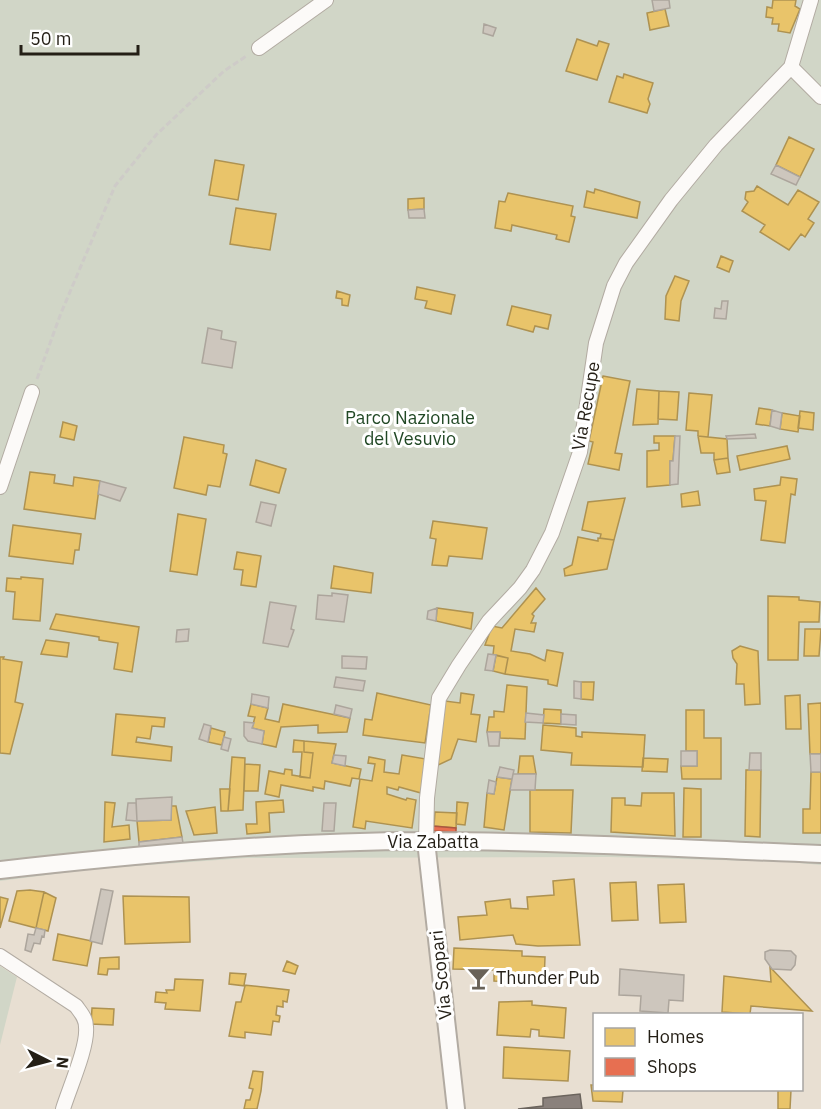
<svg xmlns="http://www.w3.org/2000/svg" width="821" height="1109" font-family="'IBM Plex Sans',sans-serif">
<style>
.green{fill:#d1d6c7}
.homes{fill:#e9c46a;stroke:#ae9251;stroke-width:1.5}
.shops{fill:#e76f51;stroke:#ac573f;stroke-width:1.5}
.industry{fill:#8a817c;stroke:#6b645d;stroke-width:1.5}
.building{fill:#cdc6bd;stroke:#aca59c;stroke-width:1.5}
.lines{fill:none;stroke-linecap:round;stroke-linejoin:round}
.minor-casing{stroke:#b2aba2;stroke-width:16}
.tertiary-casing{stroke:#b2aba2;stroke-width:20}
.path{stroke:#cecbc8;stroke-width:3;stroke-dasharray:6 3;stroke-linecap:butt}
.minor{stroke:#fcfaf8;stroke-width:14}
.tertiary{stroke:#fcfaf8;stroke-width:16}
.labels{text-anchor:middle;stroke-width:6;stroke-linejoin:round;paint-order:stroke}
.street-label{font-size:18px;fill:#241f16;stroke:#fff}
.park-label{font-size:18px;fill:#214825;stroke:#fff}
.poi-label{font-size:18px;fill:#241f16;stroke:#fff;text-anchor:start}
</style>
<rect width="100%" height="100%" fill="#e8dfd2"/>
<path class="green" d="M0,0H821V865L788,862L610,857L246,858L93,869L0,881Z
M0,966L17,977L0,1045Z"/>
<path class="homes" d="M773,0H796L795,6L800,9L790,33L778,31L779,24H772L773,18L766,17L767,7L772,8Z
M665,9L669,26L650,30L647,13Z
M577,39L597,46L599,41L609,44L597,80L566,71Z
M624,74L653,83L648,99L650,104L647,113L609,102L617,76L623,78Z
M789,137L814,149L800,177L776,165Z
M215,160L244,165L238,200L209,195Z
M757,186L788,205L798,190L819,202L808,219L814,223L805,237L801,234L789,250L760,232L765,225L742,211L748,202L745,199L746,192L754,191Z
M595,189L640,202L637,218L584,207L587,191L594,193Z
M508,193L573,206L571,216L575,217L569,242L556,239L557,235L512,225L511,231L495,228L499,201L505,202Z
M424,198V209L408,210V199Z
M236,208L276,214L270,250L230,244Z
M721,256L733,261L729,272L717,267Z
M675,276L689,281L681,301L679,321L665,319L666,296Z
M417,287L455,295L451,314L425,308L427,301L415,299Z
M337,291L350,295L348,306L342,305V299L336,298Z
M512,306L551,315L548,329L535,326L533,332L507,325Z
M603,376L630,381L615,453L622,454L619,470L588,464L593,442L589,441Z
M637,389L659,391L658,424L633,425Z
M659,391L679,392L677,420L658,419Z
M689,393L712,395L708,437L698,436V431L686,430Z
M759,408L772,410L770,426L756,424Z
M800,411L814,413L813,430L798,428Z
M782,413L800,416L798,432L780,429Z
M63,422L77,426L74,440L60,437Z
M654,436H675L673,461H670V485L647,487V451L659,450V443H654Z
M698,436L727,439L728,458L714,460V453H701Z
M184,437L224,445L223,453L227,454L220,487L208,485L206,495L174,488Z
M787,446L790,459L740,470L737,456Z
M728,458L730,472L717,474L714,460Z
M256,460L286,469L279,493L250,485Z
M30,472L55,475L54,483L73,486L74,477L100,481L95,519L24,509Z
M781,477L797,479L795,495L791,494L785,543L761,540L766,501L755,500L754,489L780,485Z
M698,491L700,505L682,507L681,494Z
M625,498L614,540L600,538L601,534L582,530L588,502Z
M178,514L206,519L197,575L170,571Z
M433,521L487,528L482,559L449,556L447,566L432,565L436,539L430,538Z
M13,525L81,534L79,550H75L73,564L9,556Z
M578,537L598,541V538L614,540L607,569L565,576L564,569L572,565Z
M237,552L261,556L256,587L241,585L243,570L234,569Z
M334,566L373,573L371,593L331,588Z
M21,577L43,579L40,621L13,619L15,592L6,591L7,578L21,579Z
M536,588L545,599L532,614L534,616L531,623H536L534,632L515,629L511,651L530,654L545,661L547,650L563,653L557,686L548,684V680L505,674L508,658L493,655L494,646L485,645L492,626L502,628Z
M768,596L799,597V600L820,602L819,622H799L798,660H768Z
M437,608L473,613L471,629L436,621Z
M56,614L139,627L132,672L114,669L118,643L99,640V637L50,629Z
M805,629H821L819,656H804Z
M46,640L69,643L67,657L41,654Z
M740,646L758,651L760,704L745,705L744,684H736L737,664L733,658L732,651Z
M496,655L508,658L505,674L493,671Z
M0,657H4L3,659L22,662L15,702L23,704L10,754L0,753Z
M581,682H594L593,700L581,699Z
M507,685L527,687L525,739L500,738V732H487L489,717H494V711L504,712Z
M377,693L431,705L425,743L363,735L365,719L372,720Z
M461,693L474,695L471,714L480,715L476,742L458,739L451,759L436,766L445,701L460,703Z
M800,695L801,729H786L785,696Z
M821,703V754H810L808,704Z
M251,704L268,708L265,719L279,722L283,704L350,718L347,732L318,733V725L281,727L276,747L262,744L264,731L252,728L255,717L248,716Z
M544,709L561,710V724L543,723Z
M686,710H704V738H721V779H682L681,766H697V751H686Z
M116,714L165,718L164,727L152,726L150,739L137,737L136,742L172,747L171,761L112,755Z
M543,725L576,728V736L582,737V732L645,735L643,767L571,765L572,753L541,750Z
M211,728L225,732L222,745L208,742Z
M294,740L304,741V752L313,753L310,778L300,777L302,752H293Z
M304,741L336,744L332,763L361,769L359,779L352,778L350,786L325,781L324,789L313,787V791L281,785L279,797L265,794L269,771L284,774L285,769L292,770V775L310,778L313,753L304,752Z
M402,755L426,759L421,793L399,787L398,790L387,787V794L406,800L407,798L416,800L412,828L366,821L365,829L353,827L360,779L372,781L375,764L368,763L369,757L385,760L384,772L399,774Z
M520,756H533L536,774H518Z
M232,757L245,758L243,810L228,811Z
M643,758L668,759L667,772L642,771Z
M245,764L260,765L258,791H244Z
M746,770H761L760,837L745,836Z
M811,772H821V833H803V809H810Z
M497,777L512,779L504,830L484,827L487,793L494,794Z
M684,788L701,789V837H683Z
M220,789H230L228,811H221Z
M530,790H573L571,833L530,832Z
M642,793H674L675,836L611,832L612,798H625V805L641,806Z
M283,800L284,812L269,813L270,832L247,834L246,824H257L256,802Z
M105,802L115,803L112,827L129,825L130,839L104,842Z
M457,802L468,803L465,825L456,824Z
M171,806H176L182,837L139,842L137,821L171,820Z
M215,807L217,833L194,835L186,811Z
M435,812L457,813L456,828L434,826Z
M574,879L580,945L538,946L516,944L513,935L460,940L458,917L487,915L485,902L510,899L511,908L528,909L527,897L554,895L553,881Z
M636,882L638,920L612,921L610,883Z
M684,884L686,922L660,923L658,885Z
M30,890L44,892L36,928L9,921L17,891Z
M44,892L56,898L48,931L36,928Z
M123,896L189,897L190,942L125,944Z
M0,897L8,899L0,928Z
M58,934L92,941L87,966L53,960Z
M454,948L522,951V956L545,957L544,983L494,981V970L453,969Z
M119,957V969H108L107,975L98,974L100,958Z
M287,961L298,966L295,974L283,971Z
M770,967L812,1011L751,1006L750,1014L722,1012L724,976L771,982Z
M230,973L246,974L244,985L289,990L287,1002L283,1001V1007L277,1006L276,1015L280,1016L279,1022L273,1021L271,1035L245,1032V1038L229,1036L236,1002H241L245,986L229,984Z
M175,979L203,980L200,1011L165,1009L166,1003L155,1002L156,992L167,993L166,990H174Z
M532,1001V1005L566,1008L564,1038L539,1036V1030L531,1029L530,1037L497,1035L499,1002Z
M92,1008L114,1009L113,1025L91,1024Z
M504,1047L570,1051L568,1081L503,1078Z
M253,1071L263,1072L261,1091L257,1109H244L246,1100H250L253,1089L249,1088Z
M591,1085H594V1090H623L622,1102L593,1101Z
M778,1090H791L790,1109H778Z"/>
<path class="shops" d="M432,826L456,828V832L431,831Z"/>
<path class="industry" d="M580,1094L582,1109H518L543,1106V1098Z"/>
<path class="building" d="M652,0H669L670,8L654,11Z
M484,24L496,28L493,36L483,33Z
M776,165L800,177L796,185L771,174Z
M424,209L425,218H409L408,210Z
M722,301H728L726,319L714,318L715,308L721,309Z
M208,328L222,331L221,339L236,342L232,368L202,363Z
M772,410L782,413L780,429L770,426Z
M755,434L756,438L727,439L726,436Z
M675,436H680L678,484L670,485V461H673Z
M100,481L126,488L120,501L98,494Z
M261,502L276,505L271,526L256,522Z
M332,593L348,595L344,622L316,619L318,595L332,596Z
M270,602L296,606L291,629L294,630L288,647L263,643Z
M437,608L436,621L427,619L428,611Z
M189,629L188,641L176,642L177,630Z
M488,654L496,655L493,671L485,670Z
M342,656L367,657L366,669L342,668Z
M336,677L365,681L363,691L334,687Z
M574,681L581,682V699L574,698Z
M252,694L269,697L268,708L251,704Z
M336,705L352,709L350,718L334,714Z
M526,713L544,715L543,723L525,722Z
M561,714L576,715V725L561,724Z
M244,722L254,723L252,728L264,731L262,744L248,741L244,736Z
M204,724L211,726L208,742L199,739Z
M487,732H500L499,746H489Z
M224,737L231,739L228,751L221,749Z
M681,751H697V766H681Z
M750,753H761V770H749Z
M810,754H821V772H811Z
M334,755L346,756L345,766L332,763Z
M500,767L514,770L512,779L497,777Z
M513,774H536L535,790H510Z
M489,780L496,782L494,794L487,793Z
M172,797L171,820L137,821L136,799Z
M128,803H136L137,821L126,820Z
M324,803H336L334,831H322Z
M182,837L183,843L139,847V842Z
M101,889L113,891L102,944L90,941Z
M36,928L45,930L44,937L42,936L40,944L34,943L31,952L25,950L28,934L34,935Z
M770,950L791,951L796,956L795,965L791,970L772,969L765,959V952Z
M620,969L684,975L683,1001L669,1000L668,1013L640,1011L641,996L619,995Z"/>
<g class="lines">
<defs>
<path id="minor" d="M259,48L326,0
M791,67L821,97
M0,487L32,392
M426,841L427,798L439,698L459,665L489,621L520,588L533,570L552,533L580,452L596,343L614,286L626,263L671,200L716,145L791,67L811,0
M0,956L76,1006C81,1013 86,1018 86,1027C88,1047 69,1089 63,1109"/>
<path id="tertiary" d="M426,841L456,1109
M0,870C141,854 284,841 426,841C558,841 689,849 821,854"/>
</defs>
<use href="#minor" class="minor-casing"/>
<use href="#tertiary" class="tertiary-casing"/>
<path class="path" d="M37,379L61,313L115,186L156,135L224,71L248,55"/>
<use href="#minor" class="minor"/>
<use href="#tertiary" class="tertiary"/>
</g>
<defs>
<symbol id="bar-bare" viewBox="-9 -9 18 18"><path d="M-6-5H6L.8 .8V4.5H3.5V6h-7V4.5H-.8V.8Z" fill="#696258" stroke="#fff" stroke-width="2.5" paint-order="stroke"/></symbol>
</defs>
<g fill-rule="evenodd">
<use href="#bar-bare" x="462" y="962" width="33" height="33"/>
</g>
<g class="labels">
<g class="street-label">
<text transform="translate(586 406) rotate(-80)" y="6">Via Recupe</text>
<text x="433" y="848">Via Zabatta</text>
<text transform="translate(441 975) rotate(-96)" y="6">Via Scopari</text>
</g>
<g class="park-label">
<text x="410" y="424">Parco Nazionale<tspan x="410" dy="21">del Vesuvio</tspan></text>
</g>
<g class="poi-label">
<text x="496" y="984">Thunder Pub</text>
</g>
</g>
<rect x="593" y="1013" width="210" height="78" fill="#ffffff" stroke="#a7a5a2" stroke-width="1.5"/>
<rect x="605" y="1028" width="30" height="18" fill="#e9c46a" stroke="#a7a5a2" stroke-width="1.5"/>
<text x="647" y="1043" font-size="18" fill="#241f16">Homes</text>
<rect x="605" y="1058" width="30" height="18" fill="#e76f51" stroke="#a7a5a2" stroke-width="1.5"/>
<text x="647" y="1073" font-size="18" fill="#241f16">Shops</text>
<g transform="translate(48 1061) rotate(96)" stroke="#ffffff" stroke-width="4.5" paint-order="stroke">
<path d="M0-4.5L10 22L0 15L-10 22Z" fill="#241f16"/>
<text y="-9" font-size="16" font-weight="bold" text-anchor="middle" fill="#241f16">N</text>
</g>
<path d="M21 45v9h117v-9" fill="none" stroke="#241f16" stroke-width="3"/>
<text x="30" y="45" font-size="18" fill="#241f16" stroke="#ffffff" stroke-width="4.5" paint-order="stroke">50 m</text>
</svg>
